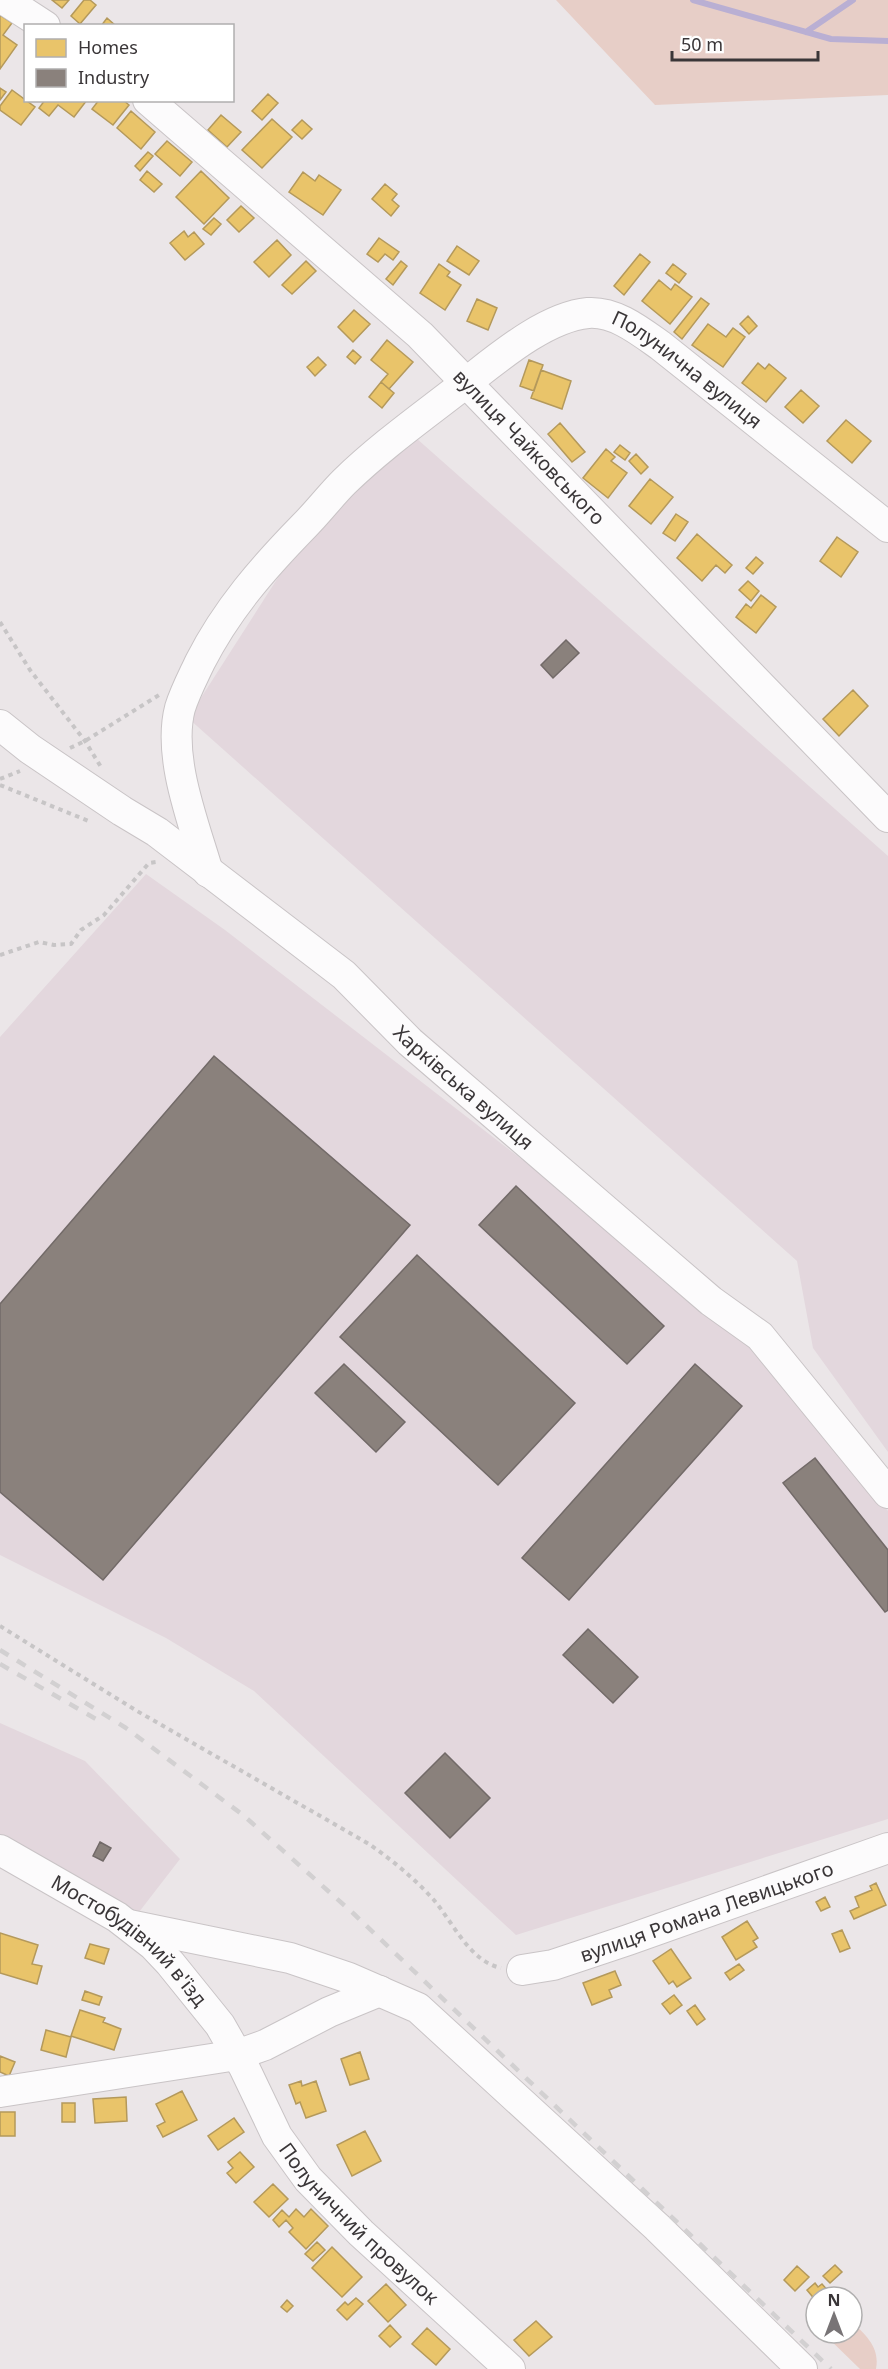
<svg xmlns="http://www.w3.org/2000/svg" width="888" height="2369" font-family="'Noto Sans',sans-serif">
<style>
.built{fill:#e3d7dd}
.green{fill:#e7cec7}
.homes{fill:#e9c46a;stroke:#b4995b;stroke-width:1.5}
.industry{fill:#8a817c;stroke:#726a68;stroke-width:1.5}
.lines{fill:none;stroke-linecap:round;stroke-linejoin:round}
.stream{stroke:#b9afd3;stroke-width:6}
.minor-casing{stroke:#c9c4c6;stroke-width:32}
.path{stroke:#c7c5c6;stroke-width:4;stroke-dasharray:4.5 4.5;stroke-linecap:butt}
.minor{stroke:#fcfbfc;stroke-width:30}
.rail{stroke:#d2d0d1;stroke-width:4.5;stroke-dasharray:10 10;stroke-linecap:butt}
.labels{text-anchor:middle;stroke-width:6;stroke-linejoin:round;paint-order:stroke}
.street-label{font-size:20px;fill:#3a3638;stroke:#fff}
</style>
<rect width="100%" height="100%" fill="#ebe6e8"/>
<path class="built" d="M407,430L888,856V1452L813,1348L797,1261L188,718L288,562Z
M146,874L225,930L754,1339L888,1511V1819L516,1935L254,1691L166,1638L0,1555V1037Z
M0,1723L85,1761L180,1859L129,1925L0,1850Z"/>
<path class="green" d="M556,0H888V95L655,105Z
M852,2322C867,2336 880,2348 876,2369H860L823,2333H852Z"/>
<path class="homes" d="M52,0H69L62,8Z
M84,0H90L96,5L80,24L71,16Z
M0,15L12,23L3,35L17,45L0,69Z
M107,18L116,26H101Z
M0,88L6,92L0,100Z
M12,90L35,107L21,125L0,110V106Z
M268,94L278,103L262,120L252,111Z
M45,100H87L74,117L58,105L49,116L39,108Z
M99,100H123L129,105L113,125L92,109Z
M131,111L155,132L141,149L117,128Z
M221,115L241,132L227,147L208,130Z
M272,119L292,137L262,168L242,150Z
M302,120L312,129L302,139L292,130Z
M167,141L192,162L180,176L155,154Z
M148,152L153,156L140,171L135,166Z
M147,171L162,184L154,192L140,180Z
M201,171L229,198L204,224L176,197Z
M303,172L315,181L319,175L341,190L323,215L289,192Z
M385,184L397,194L392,200L399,206L391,216L372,199Z
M241,206L254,218L239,232L227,220Z
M214,218L221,224L211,235L203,229Z
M184,231L188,237L194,232L204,244L185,260L170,243Z
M379,238L399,252L393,260L385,254L378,262L367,254Z
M277,240L291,255L269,277L254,262Z
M457,246L479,261L469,275L447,261Z
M640,254L650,262L624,295L614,286Z
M306,261L316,271L292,294L282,285Z
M401,261L407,266L393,285L386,279Z
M439,264L450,272L447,276L461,285L445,310L420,293Z
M673,264L686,274L679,283L666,273Z
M659,280L671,290L675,284L692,297L670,324L642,301Z
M701,298L709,304L682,339L674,332Z
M477,299L497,308L488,330L467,321Z
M354,310L370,324L353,342L338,327Z
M748,316L757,326L749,334L740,324Z
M708,324L726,337L733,328L745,337L723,367L692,345Z
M387,340L413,362L389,389L381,382L388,374L371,360Z
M353,350L361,357L355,364L347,357Z
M318,357L326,365L315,376L307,367Z
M529,360L543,365L534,391L520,386Z
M758,363L765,369L769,364L786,378L766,402L742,383Z
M541,370L571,381L562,409L531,398Z
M381,382L394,393L382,408L369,397Z
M801,390L819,406L803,423L785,407Z
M846,420L871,441L852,463L827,441Z
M560,423L585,452L572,462L548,434Z
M620,445L630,453L625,460L614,452Z
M606,449L615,457L611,461L627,473L608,498L583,478Z
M636,454L648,467L641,474L629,461Z
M650,479L673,497L651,524L629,506Z
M676,514L688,522L675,541L663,533Z
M697,534L732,565L725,573L716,565L702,581L677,558Z
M837,537L858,552L841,577L820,561Z
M756,557L763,563L753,574L746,568Z
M748,581L759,591L751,601L739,590Z
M761,595L776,607L756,633L736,617L746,604L751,608Z
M853,690L868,706L839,736L823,719Z
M876,1883L886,1905L854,1919L850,1911L859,1907L855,1897L872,1890L870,1886Z
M825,1897L830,1907L821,1911L816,1902Z
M747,1921L758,1938L753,1941L757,1947L736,1960L722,1937Z
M842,1930L850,1948L840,1952L832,1934Z
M0,1933L38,1945L32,1964L42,1966L37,1984L0,1973Z
M90,1944L109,1949L104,1964L85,1958Z
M671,1949L691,1978L677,1987L673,1981L669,1984L653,1961Z
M739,1964L744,1970L730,1980L725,1973Z
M615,1971L621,1985L609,1990L612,1997L592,2005L583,1983Z
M85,1991L102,1997L99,2005L82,2000Z
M674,1995L682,2005L670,2014L662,2004Z
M695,2005L705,2019L697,2025L687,2011Z
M80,2010L105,2018L103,2022L121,2029L114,2050L71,2036Z
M46,2030L71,2037L66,2057L41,2050Z
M360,2052L369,2079L350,2085L341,2059Z
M0,2056L15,2062L9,2076L0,2072Z
M301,2081L302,2086L316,2081L326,2111L306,2118L300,2102L296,2104L289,2085Z
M182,2091L197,2120L163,2137L157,2126L165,2122L156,2104Z
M126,2097L127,2121L95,2123L93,2099Z
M62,2103H75V2122H62Z
M0,2112H15V2136H0Z
M234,2118L244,2132L218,2150L208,2136Z
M365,2131L381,2161L352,2176L337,2145Z
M240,2152L254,2167L236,2183L227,2173L233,2168L228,2162Z
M273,2184L288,2199L269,2217L254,2202Z
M296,2209L304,2217L311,2209L328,2226L306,2249L289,2232L293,2228L286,2220L279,2227L273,2220L282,2210L289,2217Z
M317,2242L325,2250L313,2261L305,2254Z
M332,2247L362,2277L342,2297L312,2268Z
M835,2265L842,2272L830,2283L823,2276Z
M797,2266L809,2277L795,2291L784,2280Z
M815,2283L818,2287L822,2284L830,2293L825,2297H816V2301L807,2290Z
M386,2284L406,2305L388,2322L368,2301Z
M356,2298L363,2304L347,2320L337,2310L345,2302L348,2305Z
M287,2300L293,2306L287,2312L281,2307Z
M536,2321L552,2337L529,2356L514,2340Z
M390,2325L401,2337L390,2347L379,2336Z
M427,2328L450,2349L436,2365L412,2344Z"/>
<path class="industry" d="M566,640L579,653L553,678L541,665Z
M214,1056L410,1225L103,1580L0,1492V1304Z
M516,1186L664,1326L627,1364L479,1225Z
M417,1255L575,1403L498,1485L340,1337Z
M344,1364L405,1422L376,1452L315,1393Z
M695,1364L742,1406L569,1600L522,1558Z
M815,1458L888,1550V1610L885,1612L783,1483Z
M588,1629L638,1677L613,1703L563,1655Z
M445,1753L490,1798L450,1838L405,1793Z
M100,1842L111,1848L103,1861L93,1856Z"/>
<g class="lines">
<path class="stream" d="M693,0L831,39L888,41
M806,32L853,0"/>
<defs>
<g id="minor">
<path d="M5,0L45,26"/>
<path id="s1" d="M148,100L420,335L888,817"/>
<path id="s2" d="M0,725L30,749L122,811L157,832L344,975L410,1042L711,1301L760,1336L888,1493"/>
<path id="s3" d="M208,872C194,824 167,757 180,708C185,692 193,677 200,662C227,609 263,568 304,526C318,512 330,496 344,482C382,445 425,415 467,382C499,357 546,317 588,313C615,311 640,331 661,346L888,527"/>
<path id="s4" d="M0,1850L117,1917L153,1945L170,1963L220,2025L244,2067L277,2136L308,2179L361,2233L510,2369"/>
<path d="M129,1925L290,1958L349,1978L418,2008L657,2227L802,2369"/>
<path id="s5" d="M522,1970L553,1965L628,1940L888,1848"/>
<path d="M0,2092L237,2055L265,2045L329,2012L380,1991"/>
</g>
</defs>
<use href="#minor" class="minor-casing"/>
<path class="path" d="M0,622L30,670L85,741L101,767
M70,748L85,741L159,695
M0,779L20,771
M0,785L91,822
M0,955L39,942L54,945L71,944L81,930L104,915L149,863L156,862
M0,1626L137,1711L369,1844C392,1860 414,1878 433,1899C453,1922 469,1961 501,1968"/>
<use href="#minor" class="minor"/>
<path class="rail" d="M0,1650L126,1728L243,1815L354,1914L831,2369
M0,1664L96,1719"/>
</g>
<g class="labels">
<g class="street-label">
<text dy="7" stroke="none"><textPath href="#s3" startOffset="866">Полунична вулиця</textPath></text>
<text dy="7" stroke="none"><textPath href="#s1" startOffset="516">вулиця Чайковського</textPath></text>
<text dy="7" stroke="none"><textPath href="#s2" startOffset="590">Харківська вулиця</textPath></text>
<text dy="7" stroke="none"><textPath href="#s5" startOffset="194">вулиця Романа Левицького</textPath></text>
<text dy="7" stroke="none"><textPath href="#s4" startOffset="159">Мостобудівний в'їзд</textPath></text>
<text dy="7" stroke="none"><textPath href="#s4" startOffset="530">Полуничний провулок</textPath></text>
</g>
</g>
<rect x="24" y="24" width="210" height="78" fill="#ffffff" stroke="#b0afaf" stroke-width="1.5"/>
<rect x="36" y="39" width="30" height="18" fill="#e9c46a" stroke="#b0afaf" stroke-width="1.5"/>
<text x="78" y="54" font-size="18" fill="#3a3638">Homes</text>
<rect x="36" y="69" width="30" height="18" fill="#8a817c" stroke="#b0afaf" stroke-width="1.5"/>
<text x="78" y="84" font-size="18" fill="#3a3638">Industry</text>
<g transform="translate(834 2315)"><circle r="28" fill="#ffffff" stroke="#b0afaf" stroke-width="1.5"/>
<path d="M0-4.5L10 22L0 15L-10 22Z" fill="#787476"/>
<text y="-9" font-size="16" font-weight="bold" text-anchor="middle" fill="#3a3638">N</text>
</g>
<path d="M672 51v9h146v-9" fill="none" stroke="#3a3638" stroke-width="3"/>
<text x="681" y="51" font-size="18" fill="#3a3638" stroke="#ffffff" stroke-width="4.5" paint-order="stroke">50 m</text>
</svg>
